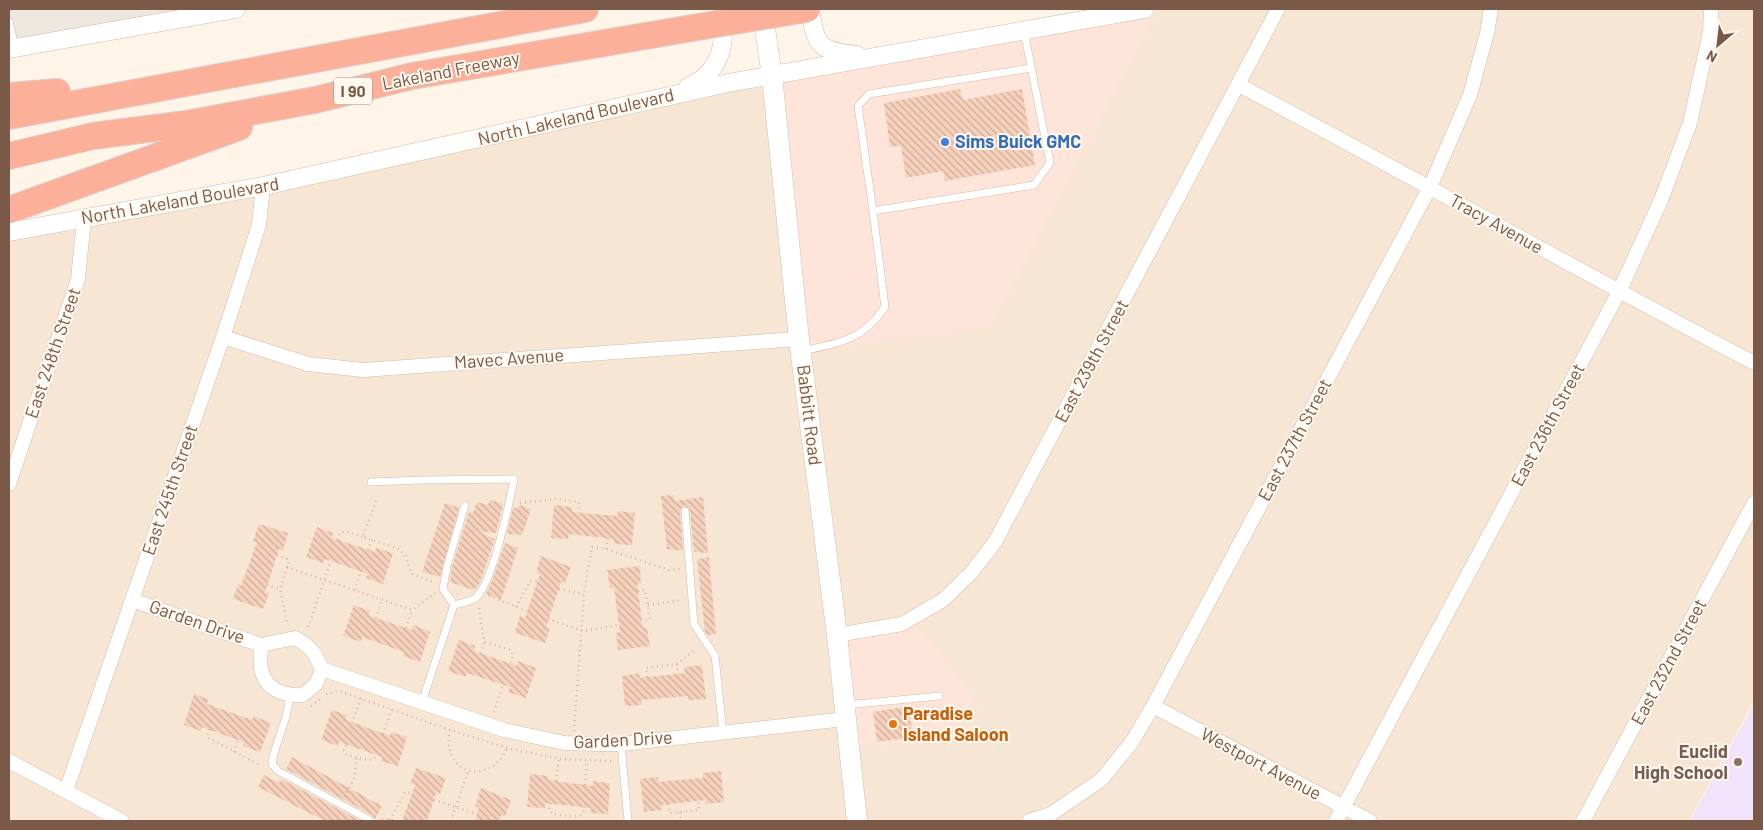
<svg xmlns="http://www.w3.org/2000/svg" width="1763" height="830" font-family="Barlow,sans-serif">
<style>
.residential{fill:#f7e6d4}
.commercial{fill:#ffe4da}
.industrial{fill:#eee7e0}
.education{fill:#f1e3fb}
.building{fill:url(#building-back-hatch)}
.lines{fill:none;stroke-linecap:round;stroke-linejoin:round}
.service-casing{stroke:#d2bbab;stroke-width:8}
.minor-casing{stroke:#d2bbab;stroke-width:15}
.tertiary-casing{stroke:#d2bbab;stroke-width:19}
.secondary-casing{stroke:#d8bdaa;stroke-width:21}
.motorway-casing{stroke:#dad1cc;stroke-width:28}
.path{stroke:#dcb49e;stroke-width:2.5;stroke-dasharray:1 4;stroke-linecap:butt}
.service{stroke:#fff;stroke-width:7}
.minor{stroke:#fff;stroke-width:14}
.tertiary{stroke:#fff;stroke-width:18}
.secondary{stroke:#fff;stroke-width:20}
.motorway{stroke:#fdb099;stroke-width:26}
.motorway-bridge-casing{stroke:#dad1cc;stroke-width:28;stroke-linecap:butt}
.motorway-bridge{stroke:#fdb099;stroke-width:26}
.shop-dot{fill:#3f7fe0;stroke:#fff8ef;stroke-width:2}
.food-dot{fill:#e8710a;stroke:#fff8ef;stroke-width:2}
.education-dot{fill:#8d6e63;stroke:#fff8ef;stroke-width:2}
.labels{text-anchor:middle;stroke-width:4;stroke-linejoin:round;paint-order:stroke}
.shield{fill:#fff8ef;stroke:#a3897a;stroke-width:1}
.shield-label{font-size:16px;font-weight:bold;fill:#7b5948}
.street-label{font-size:18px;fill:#7b5948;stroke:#fff8ef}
.shop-label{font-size:18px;font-weight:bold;fill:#366cbe;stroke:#fff8ef;text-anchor:start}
.food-label{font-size:18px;font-weight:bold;fill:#c56008;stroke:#fff8ef;text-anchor:start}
.education-label{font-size:18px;font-weight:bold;fill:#785e54;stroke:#fff8ef;text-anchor:end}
</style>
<defs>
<pattern id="building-back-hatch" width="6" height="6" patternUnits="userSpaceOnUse" patternTransform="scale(1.25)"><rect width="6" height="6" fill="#f6d1bc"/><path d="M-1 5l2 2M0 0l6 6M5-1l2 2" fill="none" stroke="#ccad9b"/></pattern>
</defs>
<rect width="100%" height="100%" fill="#fef4e7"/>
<path class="residential" d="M1158,9H1754V701L1689,821H9V232L772,76L988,329Z"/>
<path class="commercial" d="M1145,9H1158L989,329L801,351L772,76Z
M911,619L979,705L941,739L848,749L837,635Z"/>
<path class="industrial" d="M9,9H235L9,49Z"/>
<path class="education" d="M1754,704V821H1690Z"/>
<path class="building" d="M960,89L963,100L1022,89L1035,165L945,181L943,171L906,178L901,146L890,147L884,103Z
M674,495V501L703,497L708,553L694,552L690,511L689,508L685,506L682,507L680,511L683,551L667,549L661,496Z
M490,500L503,504L496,533L478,531L495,539L483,574L478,586L473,590L450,582L452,567L469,512L473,513L477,502L488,505Z
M445,503L459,508L440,577L422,572Z
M519,505L531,509L522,535L507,534L513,507L518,509Z
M554,505L572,507V512L617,516L618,511L635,513L632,545L614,544V539L569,534L568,539L551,538Z
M259,524L288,533L283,550L279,549L265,592L269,593L263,609L233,599L238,584L241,586L257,542L253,541Z
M317,527L333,533L332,538L375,552L376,548L393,553L383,584L366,578L368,574L325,559L323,563L306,557Z
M505,543L518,548L501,600L486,594L493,578Z
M541,556L571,567L565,583L561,582L546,627L550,628L545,643L515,633L520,616L525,618L540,574L536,573Z
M709,557L716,634L708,635L705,632L697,559Z
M640,566L641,584H637L643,628H647L650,646L618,650L616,633L620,632L614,588H610L607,570Z
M354,605L370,611L369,616L412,630L414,625L430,632L420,662L403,656L404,652L362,637L361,642L343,636Z
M459,640L475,646L474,651L517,666L518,661L536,668L526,698L508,692L510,687L467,673L465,677L448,671Z
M702,665L706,699L688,700V696L641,700L642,705L625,706L622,676L639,673L640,678L685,673L684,667Z
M194,694L208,699L207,704L252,720L254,716L271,723L260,752L243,746L244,742L202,727L201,731L184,725Z
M909,706L913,737L877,742L873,712Z
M332,710L347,715L346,720L390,736L391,732L407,737L398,766L381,761L382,757L339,742L338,746L321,740Z
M292,757L382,806L375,819L372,815L286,769Z
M416,768L446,778L440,794L436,793L427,821H402L415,785L410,784Z
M721,771L724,802L706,804V800L661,805L662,810L644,812L640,779L658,777L659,782L703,778V773Z
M530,774L548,776V780L592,786L593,781L610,783L608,814L590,813L591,808L545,803V808L527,807Z
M264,775L279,783L281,779L361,821H325L258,787Z
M481,788L511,800L505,817L501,815L499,821H475L479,808L475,806Z"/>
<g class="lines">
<defs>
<path id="service" d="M9,21L15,47
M873,211L858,106L869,94L1031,68
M802,351C839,343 862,341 885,307L873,211L1034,185L1050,163L1024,31
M371,482L422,480L514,479C509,504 493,581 476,598C471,602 460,603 454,605L422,702
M685,511L694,624L715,656L723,733
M454,605L443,589L447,566L465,505
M289,696C289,720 275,740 272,764L278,771L370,820
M846,705L939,696
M621,744L628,821"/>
<path id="minor" d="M1239,85C1411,176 1581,272 1754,363
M223,337L308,364L363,370L799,339
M9,484L78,279L84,219
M132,600L261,645L295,638L305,644L314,653L322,669L504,730L564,743L596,744H621L845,719
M837,635L902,624L943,600L971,573L995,542L1278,9
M261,645C261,653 259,665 262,672C267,691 286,696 303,695L316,684L322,669
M1153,706L1370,821
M9,761L122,821
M66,791L223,337L259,225L263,186
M1029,821L1051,814L1101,780L1132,742L1153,706L1430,187L1470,95L1487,33L1491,9
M1336,821L1619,292L1661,200L1690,123L1710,32L1711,9
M1583,821L1754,503"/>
<path id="tertiary" d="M810,9C816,46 818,51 857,55
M9,49L236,9
M688,87C721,73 728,41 720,9
M9,232L263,186L728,83L1145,9"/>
<path id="secondary" d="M762,9L772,76L799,339L837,635L857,821"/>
<path id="motorway" d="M9,96L57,92
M9,116L585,9
M9,156L93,136L186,124L315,100L412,76L698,27
M9,210L239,127"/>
</defs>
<use href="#service" class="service-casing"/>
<use href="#minor" class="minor-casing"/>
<use href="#tertiary" class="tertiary-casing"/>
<use href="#secondary" class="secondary-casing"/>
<use href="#motorway" class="motorway-casing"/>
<path class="path" d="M376,501L363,537L399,549L405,555L411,573L432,582
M520,503L556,499L579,502L578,512
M338,540L340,533L345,531L363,537
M606,549L608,538
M368,550L372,540
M277,555L287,559L289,561L280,589L287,624
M287,567L412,610L435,593
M267,585L280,589
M559,589L584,594
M355,590L361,571
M638,591L645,590L650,619L642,622
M489,596L527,611
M648,605L682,600
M516,607L530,581H538
M479,608L484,642L481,653
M376,618L382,599
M548,619L583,631L619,625
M308,627L331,561
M406,628L412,610
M485,642L511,650L513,655L511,663
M677,664L678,673
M647,677L646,668L677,664L696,649
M326,694L339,691L450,730L507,748L559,759L612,761
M311,706L321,699
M494,712L503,685
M352,723L361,698
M209,729L207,737L260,765
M450,730C440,773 489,788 507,748
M574,731L584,594L592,547L606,549L669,570L681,569
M383,734L392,709
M346,745L344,750L345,754C355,757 364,761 374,759L376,755
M234,752L238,739
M556,781L559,759
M585,785L587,760
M345,797L354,778L357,758
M434,800L477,814
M550,803L549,810L553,814C562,815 574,819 583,814L584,807
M668,804L670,813L699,810V801
M680,812L681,821
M382,819L396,821
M390,820L405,792L412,793
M451,821L468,771"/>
<use href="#service" class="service"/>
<use href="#minor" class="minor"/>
<use href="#tertiary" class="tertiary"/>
<use href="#secondary" class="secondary"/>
<use href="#motorway" class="motorway"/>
<defs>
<path id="motorway-bridge" d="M698,27L807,9"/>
</defs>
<use href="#motorway-bridge" class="motorway-bridge-casing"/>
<use href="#motorway-bridge" class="motorway-bridge"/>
</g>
<circle class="shop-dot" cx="945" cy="142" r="5"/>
<circle class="food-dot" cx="893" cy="724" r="5"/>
<circle class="education-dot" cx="1738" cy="762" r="5"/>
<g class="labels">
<rect class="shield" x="334" y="77.5" width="38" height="27" rx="4"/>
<g class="shield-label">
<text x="353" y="97">I 90</text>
</g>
<g class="street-label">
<text transform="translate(451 71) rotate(-11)" y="6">Lakeland Freeway</text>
<text transform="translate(576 117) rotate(-13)" y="6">North Lakeland Boulevard</text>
<text transform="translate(180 201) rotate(-10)" y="6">North Lakeland Boulevard</text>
<text transform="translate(1496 224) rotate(29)" y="6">Tracy Avenue</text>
<text transform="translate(53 353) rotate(-71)" y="6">East 248th Street</text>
<text transform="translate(509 359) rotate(-4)" y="6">Mavec Avenue</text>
<text transform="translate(1092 361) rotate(-62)" y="6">East 239th Street</text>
<text transform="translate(809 415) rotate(83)" y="6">Babbitt Road</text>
<text transform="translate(1548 425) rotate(-62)" y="6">East 236th Street</text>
<text transform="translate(1295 440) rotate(-62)" y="6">East 237th Street</text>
<text transform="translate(170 490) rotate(-71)" y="6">East 245th Street</text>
<text transform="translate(197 622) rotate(19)" y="6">Garden Drive</text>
<text transform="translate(1669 662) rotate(-62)" y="6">East 232nd Street</text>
<text transform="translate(623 740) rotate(-3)" y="6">Garden Drive</text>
<text transform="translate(1261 764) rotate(28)" y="6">Westport Avenue</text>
</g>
<g class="shop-label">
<text x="955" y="148">Sims Buick GMC</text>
</g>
<g class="food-label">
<text x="903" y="720">Paradise<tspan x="903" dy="21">Island Saloon</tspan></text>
</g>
<g class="education-label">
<text x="1728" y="758">Euclid<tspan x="1728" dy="21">High School</tspan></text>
</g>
</g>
<rect width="1763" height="830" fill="none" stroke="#7b5948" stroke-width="20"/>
<g transform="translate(1718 45) rotate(208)" stroke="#fff8ef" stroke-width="4" paint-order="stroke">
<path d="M0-4L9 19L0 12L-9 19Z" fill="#7b5948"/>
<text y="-8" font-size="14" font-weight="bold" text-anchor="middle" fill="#7b5948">N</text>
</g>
</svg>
